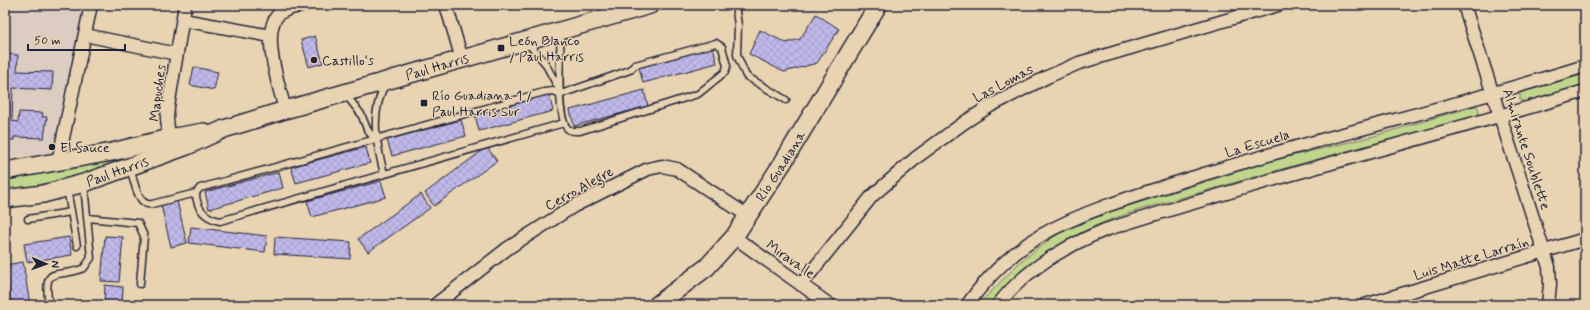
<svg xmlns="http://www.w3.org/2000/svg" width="1590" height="310" font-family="Mynerve,sans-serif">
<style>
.built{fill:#dcccc2}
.grass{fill:#c1d68c;stroke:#727c64}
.building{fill:url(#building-cross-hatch);stroke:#22223b}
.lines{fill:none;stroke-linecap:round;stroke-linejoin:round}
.lane-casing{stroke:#22223b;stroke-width:9}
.street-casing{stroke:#22223b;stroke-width:15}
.secondary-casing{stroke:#22223b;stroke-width:20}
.lane{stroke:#e8d4b2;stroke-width:6}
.street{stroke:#e8d4b2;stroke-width:12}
.secondary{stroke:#e8d4b2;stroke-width:17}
.poi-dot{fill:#22223b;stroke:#e8d4b2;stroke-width:1.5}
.labels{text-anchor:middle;stroke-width:3;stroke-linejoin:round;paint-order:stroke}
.poi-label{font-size:14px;fill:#22223b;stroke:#e8d4b2;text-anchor:start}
.street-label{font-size:14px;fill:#22223b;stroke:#e8d4b2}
</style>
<defs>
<pattern id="building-cross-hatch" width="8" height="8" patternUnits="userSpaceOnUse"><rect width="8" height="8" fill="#c0b8e9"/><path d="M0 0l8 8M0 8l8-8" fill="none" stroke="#a59ec9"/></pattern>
</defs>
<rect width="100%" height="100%" fill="#e8d4b2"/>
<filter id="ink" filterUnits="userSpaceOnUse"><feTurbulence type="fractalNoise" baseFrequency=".025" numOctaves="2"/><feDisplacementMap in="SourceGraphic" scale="8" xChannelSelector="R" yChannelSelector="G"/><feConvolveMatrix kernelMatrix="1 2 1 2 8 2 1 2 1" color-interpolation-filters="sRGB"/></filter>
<g filter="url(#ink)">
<path class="built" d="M5,5H88L62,153L5,156Z"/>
<path class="grass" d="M1585,74V84L1525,102L1520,100V93Z
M1475,106L1478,107L1479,112L1478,115C1389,140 1300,163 1212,189C1165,203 1113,214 1069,239C1039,256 1014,279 991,305H978L1020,262L1060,232L1109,212L1275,160L1374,136Z
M159,152L63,184L5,191V179Z"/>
<path class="building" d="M816,14L839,29L817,63L784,72L749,54L760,30L786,43L800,39Z
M315,36L323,63L309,67L301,40Z
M713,47L717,63L643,83L639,67Z
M5,54L18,55L17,71L53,72L52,90L13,88L12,121L18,122L19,112L43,113L42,117H47L44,138L14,137V140H5Z
M194,67L218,72L214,90L190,85Z
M644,90L648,106L574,126L570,110Z
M549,94L553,111L479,131L475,115Z
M461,120L466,136L392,156L387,140Z
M366,147L370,163L296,183L291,167Z
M487,147L497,161L434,206L425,193Z
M279,172L283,188L209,209L205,192Z
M381,181L386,197L312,217L307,201Z
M421,194L430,208L368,252L358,239Z
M177,201L187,243L171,247L161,205Z
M191,227L267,236L265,252L189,243Z
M105,236L123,237L119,282L101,281Z
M69,237L72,255L27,262L24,244Z
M275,237L351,242L350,259L274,254Z
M23,262L30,305H11L5,265Z
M105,285L123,287L122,305H104Z"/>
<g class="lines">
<defs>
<path id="lane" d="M735,5L738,25L737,55L746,76L786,100
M527,42L545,63L560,91
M346,95L361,114L367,129L375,140
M130,168C134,179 137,207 152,204L196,193L200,188L544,92L553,91L561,94L630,70L635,65L716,43L722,47L727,66L725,72L698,94L580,131C576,131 572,132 568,129C556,119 560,50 561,33
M384,174C376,142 370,115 385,84
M67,188L77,246
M196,193C196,208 205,218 220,221L564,123
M88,218L138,223L144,236L140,284
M28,219L71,212
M49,305C42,262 57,280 84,268L91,258L84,185"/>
<path id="street" d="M446,5L462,59
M1464,5L1549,267L1550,284L1548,305
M183,20L271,36
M85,35L177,54
M285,110C280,88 259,30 280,13C287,8 296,7 303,5
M169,138L167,119L168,107L185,5
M58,162L91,5
M734,237L830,305
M801,285L872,196L917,157L965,122L990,106L1047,77L1079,63L1278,5
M435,305L508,248L574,206L648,169L662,166L677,169L748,216
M967,305C987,277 1011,253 1040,236C1086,209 1151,191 1201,175C1328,135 1458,106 1585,66
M998,305C1024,270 1066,246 1105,230C1264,179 1425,139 1585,91
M1365,305L1585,239"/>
<g id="secondary">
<path d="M5,171L112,152L169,138L204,132"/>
<path id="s1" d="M5,199L43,194L84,183L187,146L224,129L285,110L650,5"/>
<path id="s2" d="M657,305L707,267L734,237L782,164L878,5"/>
</g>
</defs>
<use href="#lane" class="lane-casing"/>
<use href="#street" class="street-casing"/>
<use href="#secondary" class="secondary-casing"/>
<use href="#lane" class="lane"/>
<use href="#street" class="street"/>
<use href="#secondary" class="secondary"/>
</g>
</g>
<g class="poi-dot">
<rect x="497" y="44" width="8" height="8" rx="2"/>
<circle cx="314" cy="60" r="4"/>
<rect x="420" y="99" width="8" height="8" rx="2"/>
<circle cx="52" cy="147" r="4"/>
</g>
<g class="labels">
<g class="poi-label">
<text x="509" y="45">León Blanco<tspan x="509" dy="16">/ Paul Harris</tspan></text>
<text x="322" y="65">Castillo's</text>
<text x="432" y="100">Río Guadiana 1 /<tspan x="432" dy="16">Paul Harris Sur</tspan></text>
<text x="60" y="152">El Sauce</text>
</g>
<g class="street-label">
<text dy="5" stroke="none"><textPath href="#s1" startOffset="453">Paul Harris</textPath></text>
<text transform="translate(1003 83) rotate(-28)" y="5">Las Lomas</text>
<text transform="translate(157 93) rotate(-83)" y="5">Mapuches</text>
<text transform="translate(1257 143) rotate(-17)" y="5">La Escuela</text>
<text transform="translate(1527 149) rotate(72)" y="5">Almirante Soublette</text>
<text dy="5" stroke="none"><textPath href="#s2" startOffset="188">Río Guadiana</textPath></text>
<text dy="5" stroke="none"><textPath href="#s1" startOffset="116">Paul Harris</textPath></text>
<text transform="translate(579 188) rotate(-29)" y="5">Cerro Alegre</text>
<text transform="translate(1471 258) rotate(-17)" y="5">Luis Matte Larraín</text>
<text transform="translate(791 259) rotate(35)" y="5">Miravalle</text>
</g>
</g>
<rect width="1590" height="310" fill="none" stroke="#e8d4b2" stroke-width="20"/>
<rect x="10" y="10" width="1570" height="290" fill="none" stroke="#22223b" stroke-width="1.5" filter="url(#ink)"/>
<g transform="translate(46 264) rotate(92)" stroke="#e8d4b2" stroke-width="3" paint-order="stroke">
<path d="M0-3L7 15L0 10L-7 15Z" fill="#22223b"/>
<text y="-6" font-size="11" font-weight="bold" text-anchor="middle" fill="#22223b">N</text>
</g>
<path d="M28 44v6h97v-6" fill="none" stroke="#22223b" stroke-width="2"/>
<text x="34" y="44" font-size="12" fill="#22223b" stroke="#e8d4b2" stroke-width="3" paint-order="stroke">50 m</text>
</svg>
